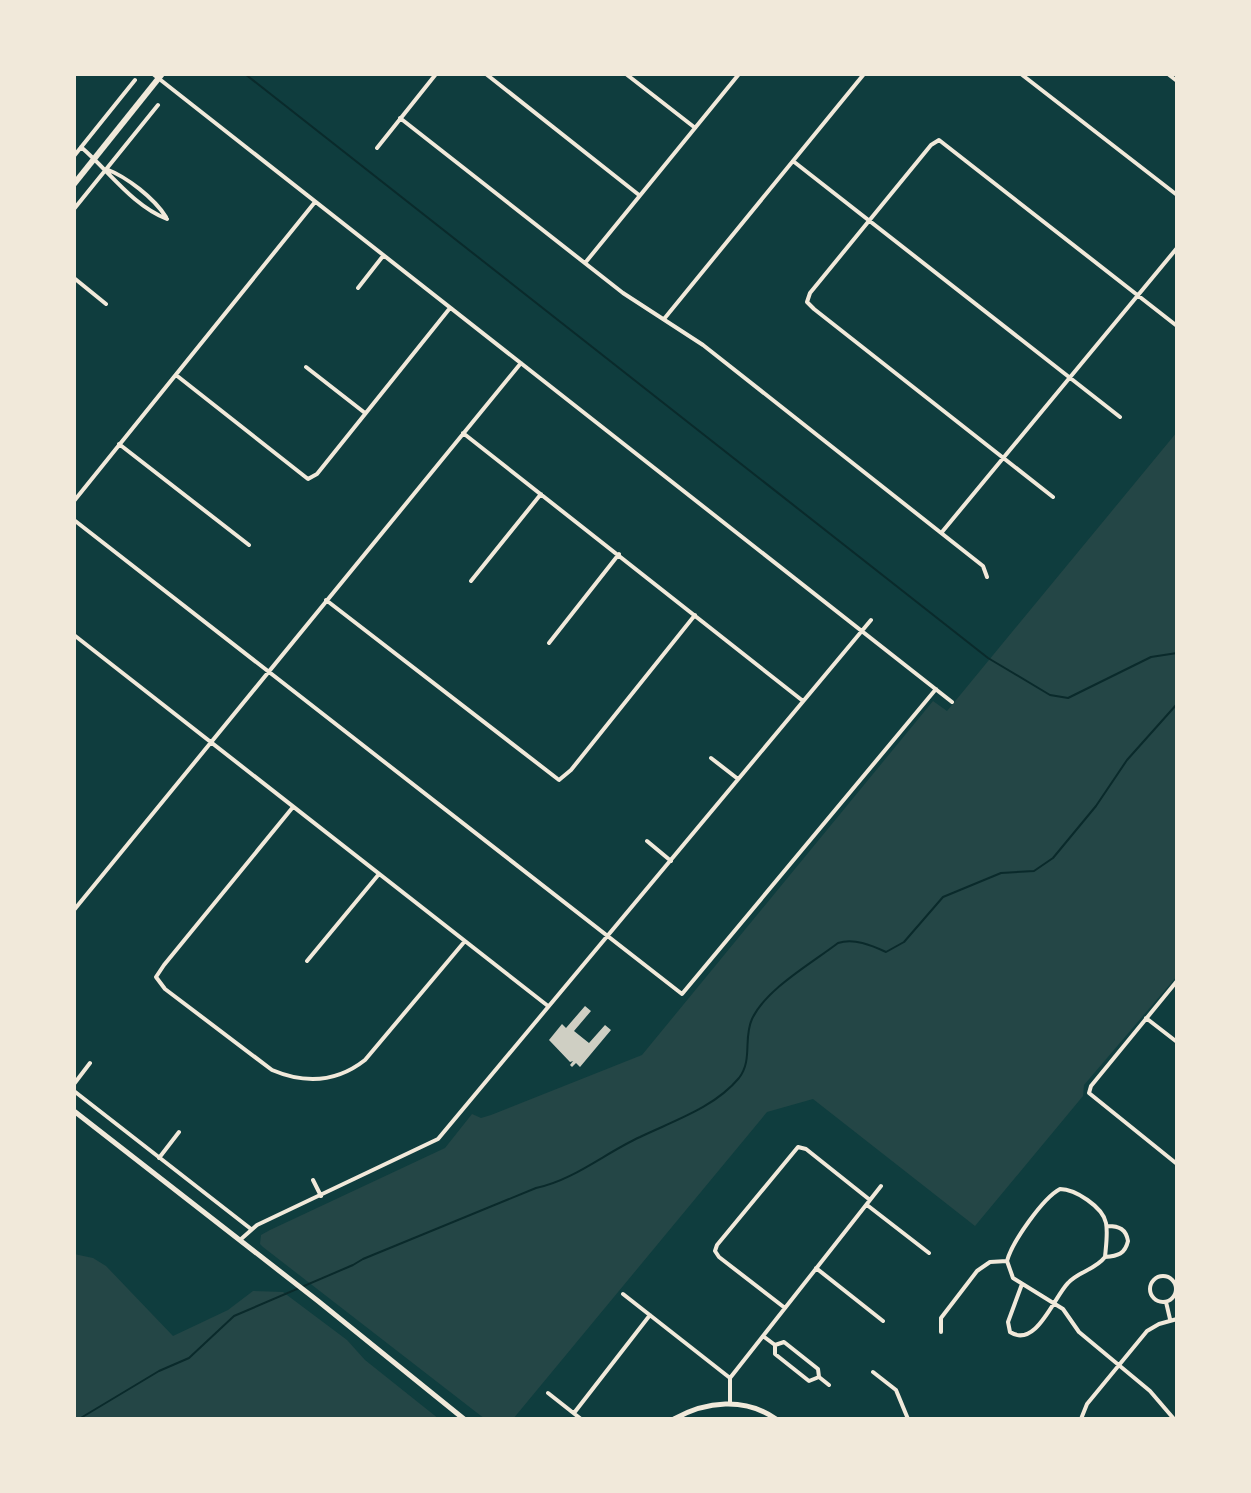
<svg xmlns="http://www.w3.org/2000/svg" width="1251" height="1493" font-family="'PT Sans',sans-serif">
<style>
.green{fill:#244646}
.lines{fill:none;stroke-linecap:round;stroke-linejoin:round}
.stream{stroke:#0a2a2b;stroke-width:2}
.building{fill:#cfcfc3}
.minor{stroke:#f1e9da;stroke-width:4}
.tertiary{stroke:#f1e9da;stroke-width:5}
.secondary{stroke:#f1e9da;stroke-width:5}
.primary{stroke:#f1e9da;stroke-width:6}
</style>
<rect width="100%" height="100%" fill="#0f3d3e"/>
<path class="green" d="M1177,432V976L1084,1085L1083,1096L975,1226L813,1099L767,1112L513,1419H485L263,1247L260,1244L261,1235L270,1230L445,1148L472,1114L481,1118L491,1115L642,1055L933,701L947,711Z
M74,1254L93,1258L106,1266L173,1336L228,1310L253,1291L283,1292L347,1340L365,1360L439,1419H74Z"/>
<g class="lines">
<path class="stream" d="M245,74L988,658L1050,695L1068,698L1151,657L1177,653
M79,1419L159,1371L189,1358L234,1316L353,1265L363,1259L536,1188C574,1180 605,1153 640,1137C673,1121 714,1108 739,1078C753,1060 743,1038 752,1019C766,989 812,963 838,943C854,938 871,945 886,952L904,942L943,897L1001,873L1034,871L1053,858L1096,806L1127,760L1177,704"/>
</g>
<path class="building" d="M585,1006L591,1011L574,1031L589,1043L605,1025L611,1030L580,1067L576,1063L572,1067L570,1065L573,1061L570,1062L549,1040L562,1024L566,1028Z"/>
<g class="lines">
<path class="minor" d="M153,74L952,702
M486,74L639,195
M626,74L694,127
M1021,74L1177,195
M1168,74L1177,81
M400,118L623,293L703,345L983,566L987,577
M81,147C109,171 132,205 167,219
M377,148L436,74
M74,156L135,80
M793,161L1120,417
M106,169C127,177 154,198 166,217
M74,209L158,105
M585,263L739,74
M74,278L106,304
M358,288L383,256
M664,319L864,74
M306,367L365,413
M176,375L308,479L317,474L450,308
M463,433L803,701
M119,444L249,545
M1053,497L814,309L807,302L810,293L931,145L939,140L1177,326
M74,501L315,202
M74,520L682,994L936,689
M942,532L1177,248
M471,581L541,494
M326,600L559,780L571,770L695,615
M74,635L548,1006
M549,643L619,554
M711,758L738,779
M293,807L164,965L156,977L165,989L272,1070C305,1084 337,1082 365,1060L465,941
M647,841L671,861
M74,910L521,363
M307,961L379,874
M1177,981L1091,1086L1089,1093L1177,1164
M1146,1018L1177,1042
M74,1084L90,1063
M74,1091L251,1229
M159,1158L179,1132
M313,1180L321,1196
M867,1205L929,1253
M240,1240L257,1225L438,1139L871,620
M1105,1257C1118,1256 1125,1254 1128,1241C1126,1229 1119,1226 1108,1226
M1007,1261L1013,1278L1063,1309L1079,1332L1150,1391L1174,1419
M1007,1261C1012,1242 1043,1198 1060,1189C1075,1189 1103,1207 1106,1223C1108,1233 1106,1246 1105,1257
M816,1268L883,1321
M1150 1289a13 13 0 1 1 26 0a13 13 0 1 1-26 0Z
M1022,1284L1008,1322L1010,1332C1036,1349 1054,1297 1068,1283C1079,1271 1095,1270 1105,1257
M623,1294L730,1378
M1166,1302L1170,1319
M785,1308L719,1257L715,1251L717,1245L798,1147L806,1149L870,1200
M941,1332V1318L977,1271L990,1262L1007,1261
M763,1336L775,1345L784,1342L818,1369L819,1377L829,1385
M775,1345V1354L809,1381L819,1377
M873,1372L896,1390L908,1419
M548,1393L581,1419
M730,1404V1378L881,1186
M574,1413L650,1315
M1081,1419L1087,1404L1147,1331L1159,1324L1177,1319"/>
<path class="tertiary" d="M674,1419C706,1401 745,1397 776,1419"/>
<path class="secondary" d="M74,1111L318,1301L464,1419"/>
<path class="primary" d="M74,184L162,74"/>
</g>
<rect width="1251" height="1493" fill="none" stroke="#f1e9da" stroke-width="152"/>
</svg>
